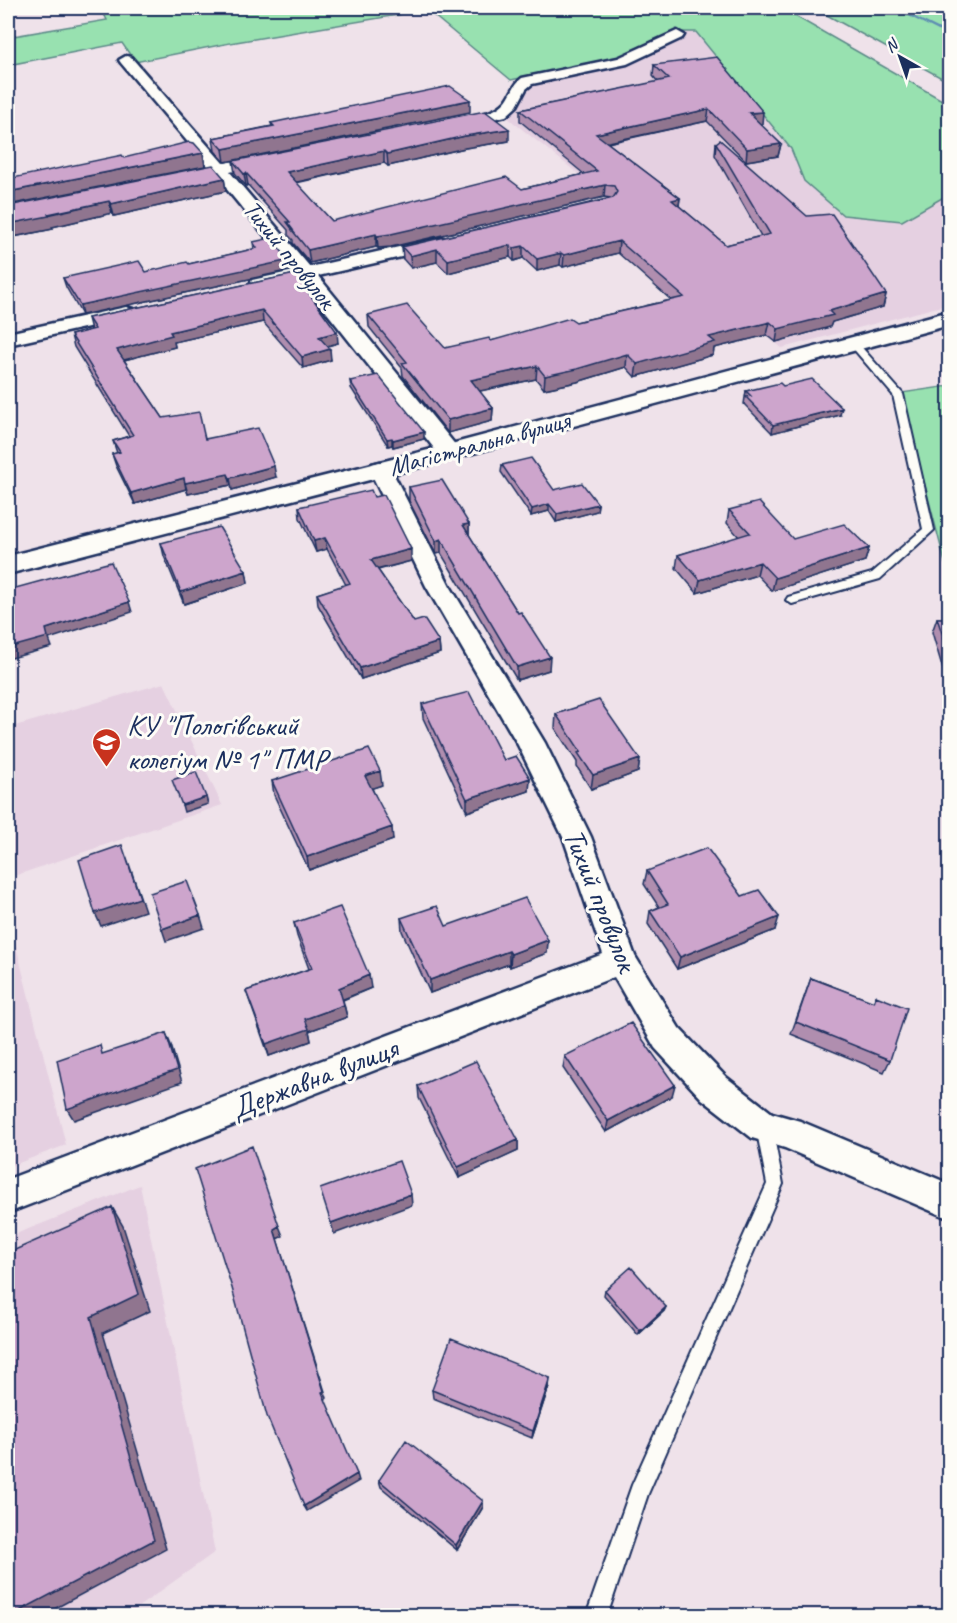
<svg xmlns="http://www.w3.org/2000/svg" width="957" height="1623" font-family="Caveat,sans-serif">
<style>
.built{fill:#e5d0e1}
.green{fill:#98e1b0;stroke:#5a8887;stroke-width:1.5}
.lines{fill:none;stroke-linecap:round;stroke-linejoin:round}
.stream{fill:#5e8eb3;fill-rule:evenodd}
.service-casing{stroke:#1b2f5e;stroke-width:4}
.minor-casing{stroke:#1b2f5e;stroke-width:5}
.secondary-casing{stroke:#1b2f5e;stroke-width:5}
.service{fill:#fdfcf7;fill-rule:evenodd}
.minor{fill:#fdfcf7;fill-rule:evenodd}
.secondary{fill:#fdfcf7;fill-rule:evenodd}
.wall{fill:#b08eaf;stroke:#1b2f5e;stroke-width:1.5}
.shaded-wall{fill:#90748f;stroke:#1b2f5e;stroke-width:1.5}
.building{fill:#cda5cc;stroke:#1b2f5e;stroke-width:1.5}
.labels{text-anchor:middle;stroke-width:6;stroke-linejoin:round;paint-order:stroke}
.far-street-label{font-size:26px;fill:#1b2f5e;stroke:#fdfcf7}
.poi-label{font-size:30px;fill:#1b2f5e;stroke:#fdfcf7;text-anchor:start}
.street-label{font-size:30px;fill:#1b2f5e;stroke:#fdfcf7}
</style>
<rect width="100%" height="100%" fill="#efe2ea"/>
<filter id="ink" filterUnits="userSpaceOnUse"><feTurbulence type="fractalNoise" baseFrequency=".0167" numOctaves="2"/><feDisplacementMap in="SourceGraphic" scale="12" xChannelSelector="R" yChannelSelector="G"/><feConvolveMatrix kernelMatrix="1 2 1 2 8 2 1 2 1" color-interpolation-filters="sRGB"/></filter>
<g filter="url(#ink)">
<path class="built" d="M683,32H696L791,150L804,181L843,215L902,221L949,194V304L782,348L720,299L610,199L503,114L530,82L625,62Z
M164,683L222,805L8,878V728Z
M8,914L66,1145L8,1167Z
M140,1185L215,1552L127,1615L8,1616V1237Z"/>
<path class="green" d="M101,8H781L949,104V194L902,221L843,215L804,181L791,149L696,32H674L616,58L511,80L427,10L230,43L135,62L122,43L8,65V37L107,20Z
M814,8H940L949,13V82Z
M949,386V578L901,393Z"/>
<g class="lines">
<path class="stream" d="M893,8H897L950,34V37Z"/>
<defs>
<path id="service" d="M851,342H857L903,394L934,530L880,579L792,604L786,600L788,597L872,573L923,529L893,395L851,346Z
M764,1119L770,1122L772,1127L783,1184L648,1494L607,1616H586L632,1485L767,1184L756,1127L758,1122Z"/>
<path id="minor" d="M940,8H950V13L941,11Z
M677,31L684,35L682,38L627,64L532,84L526,89L517,106L506,116L454,128L446,123L449,120C467,115 491,117 505,102C512,94 513,85 522,78L618,58Z
M126,56L131,57L223,163L273,153L279,155L281,158L279,161L230,172L310,267L439,238L445,239L448,243L445,247L318,276L457,447L460,452L457,457L449,459L441,457L301,280L259,290L252,288L250,284L252,280L294,271L215,175L180,182L174,181L172,177L174,173L208,166L121,63L119,60Z
M126,307L133,309L136,313L133,317L8,345V333Z
M380,462L388,464L391,469L450,586L545,743L591,837L635,956L679,1028L726,1077L772,1113L800,1121L950,1184V1219L785,1148L752,1138L702,1099L655,1048L614,977L8,1213V1179L603,954L563,837L518,745L426,586L369,469L372,464Z"/>
<path id="secondary" d="M950,311V325L458,457L8,574V556L440,447Z"/>
</defs>
<use href="#service" class="service-casing"/>
<use href="#minor" class="minor-casing"/>
<use href="#secondary" class="secondary-casing"/>
<use href="#service" class="service"/>
<use href="#minor" class="minor"/>
<use href="#secondary" class="secondary"/>
</g>
<path class="wall" d="M654,65L762,124H759L781,144L778,156L746,161L707,121L608,143L680,198L679,206L726,245L761,236L715,155L716,143L886,294L883,307L832,322L830,327L776,342L767,335L714,348L713,355L635,377L626,367L577,382L544,389L536,379L479,391L493,408L492,421L448,433L403,376L402,368L369,327L368,315L445,348L491,341L576,322L671,300L618,253L563,267L560,265L537,271L523,258L514,261L510,257L448,273L437,262L411,268L403,259L402,247L611,198L604,197L391,247L378,248L376,247L310,263L293,243V240L288,235V230L248,185L246,186L235,173L233,161L509,141L465,148L388,166L384,163L296,183L332,221L522,189L584,174L520,121V110L658,82L653,76Z
M470,112L225,162L215,151L213,138L272,126L271,123Z
M224,178L226,191L114,216L112,213L52,227L53,229L8,238V206Z
M253,242L290,268L286,269V271L82,315L66,287L63,278L146,272L189,264L254,249Z
M295,274L338,343L327,346L331,360L303,368L263,322L174,342L175,347L124,360L163,418L205,439L276,477L232,490L231,485L188,494L186,489L135,504L116,466L112,454L117,453L113,441L129,436L74,347L71,335L91,330L88,318Z
M350,381L424,439L393,447L392,445L388,446L351,388Z
M783,386L840,415L772,433L744,404L746,391Z
M502,465L554,490L598,504L597,511L556,522L549,511L531,516L501,472Z
M409,487L469,524V535L518,613L549,670L517,680L441,553L436,554L409,501Z
M374,497L411,561L378,570L414,622L439,642L440,653L361,679L318,605L317,594L346,585L327,549L316,552L300,518L299,507Z
M729,510L793,539L869,548L865,561L772,591L757,575L697,593L676,568L678,555L739,537L727,523Z
M161,543L246,571L248,583L184,604L164,556Z
M937,618H950V673H944L932,632Z
M422,704L530,778L529,791L467,812L423,718Z
M556,714L640,759L638,772L591,789L577,767V762L555,728Z
M272,781L382,785L372,788L393,840L309,870L274,795Z
M647,871L742,896L775,930L677,969L648,924L650,911L659,907L644,884Z
M401,918L446,926L548,940L547,953L510,967L509,964L430,993L402,931Z
M294,923L371,988L343,1000L347,1017L309,1031L311,1041L269,1056L246,991L309,969L297,936Z
M811,978L873,1002L876,996L890,1060L884,1072L791,1034Z
M565,1056L672,1096L606,1132L563,1068Z
M418,1086L518,1140V1151L459,1178L419,1098Z
M605,1290L666,1307L664,1311L638,1335L604,1295Z
M550,1378L549,1386L532,1438L433,1398L432,1390Z
M379,1480L483,1507L457,1550L381,1487Z"/>
<path class="shaded-wall" d="M470,100V112L225,162L223,149Z
M709,109L707,121L595,145L596,134Z
M763,112L762,124L747,125L749,113Z
M509,129V141L465,148L388,166L387,154L465,136Z
M781,144L778,156L746,161L747,149Z
M384,151V163L288,184L287,172Z
M203,153L205,166L8,205V192Z
M246,173L248,185L246,186L244,174Z
M224,178L226,191L114,216L111,204Z
M605,185L604,197L391,247L378,248L377,236Z
M680,198L678,211L672,200Z
M109,201L112,213L52,227L53,229L8,238V224Z
M376,234V247L310,263L308,250Z
M619,241L618,253L563,267L564,255Z
M510,245V257L448,273V260Z
M523,246V258L514,261V248Z
M437,249V262L411,268L410,256Z
M561,253L560,265L537,271V259Z
M288,259L290,268L286,269V271L82,315L80,305Z
M886,294L883,307L832,322L830,327L776,342L778,329L829,311Z
M262,310L263,322L174,342L175,347L120,361L117,350L170,332Z
M770,322L767,335L714,348L713,355L635,377L637,364L709,337Z
M337,332L338,343L320,348L319,337Z
M330,349L331,360L303,368L302,357Z
M627,354L626,367L577,382L544,389L545,376Z
M537,366L536,379L471,393V380Z
M493,408L492,421L448,433V420Z
M842,408L840,415L772,433L773,425Z
M424,432V439L393,447V440Z
M392,438V445L388,446L387,439Z
M274,466L276,477L232,490L230,478Z
M228,474L231,485L188,494L185,483Z
M184,478L186,489L135,504L131,493Z
M549,504V511L531,516L532,509Z
M598,504L597,511L556,522L557,514Z
M469,524V537L463,525Z
M325,538L327,549L316,552L314,541Z
M441,539V553L436,554V541Z
M869,548L865,561L772,591L775,578Z
M411,549V561L372,571L371,560Z
M760,562L757,575L697,593L700,580Z
M246,571L248,583L184,604L181,592Z
M129,602L132,612L49,639L52,647L8,659V648L46,629Z
M439,642L440,653L361,679L360,668Z
M550,657L549,670L517,680V667Z
M640,759L638,772L591,789L593,775Z
M380,771L382,785L367,790L365,776Z
M530,778L529,791L467,812V799Z
M206,797L208,804L184,812L182,805Z
M392,827L393,840L309,870L307,857Z
M127,858L145,911L101,926L95,913Z
M200,915L204,928L166,941L162,929Z
M779,917L775,930L677,969L680,957Z
M548,940L547,953L510,967L511,954Z
M509,951V964L430,993V980Z
M369,975L371,988L341,1000L339,988Z
M344,1005L347,1017L309,1031L311,1041L269,1056L266,1044L305,1019Z
M166,1033L171,1045L182,1082L74,1120L67,1109Z
M675,1085L672,1096L606,1132L608,1121Z
M518,1140V1151L459,1178L458,1167Z
M411,1194L412,1205L334,1234L331,1223Z
M112,1207L123,1226L150,1311L103,1333L166,1549L41,1616H10L91,1317Z
M279,1226L283,1236L277,1239L327,1398L325,1400L274,1229Z
M666,1307L664,1311L638,1335L640,1331Z
M550,1378L549,1386L532,1438L533,1431Z
M357,1474L359,1481L307,1511L304,1506Z
M483,1501V1507L457,1550L456,1545Z"/>
<path class="building" d="M717,57L763,112L749,113L781,144L747,149L709,109L596,134L680,198L672,200L726,245L770,234L716,143L720,140L807,216L832,214L886,294L829,311L833,315L778,329L770,322L709,337L715,342L637,364L627,354L577,369L545,376L537,366L471,380L493,408L448,420L402,363L407,362L368,315L407,305L445,348L489,338L491,341L570,318L576,322L684,297L619,241L564,255L561,253L537,259L523,246L514,248L510,245L448,260L437,249L410,256L402,247L613,198L617,192L614,186L605,185L391,234L377,236L376,234L308,250L292,230H293L287,222H290L246,173L244,174L233,161L485,111L509,129L465,136L387,154L384,151L287,172L332,221L506,177L522,189L597,171L520,110L669,79L654,65Z
M450,86L470,100L223,149L213,138L274,126L271,123Z
M189,142L194,143L203,153L8,192V179L122,155L124,158Z
M213,165L224,178L111,204L109,201L48,214L49,216L8,224V206Z
M271,238L288,259L284,260L285,261L80,305L63,278L139,261L146,272L187,262L189,264L257,248L253,242Z
M295,274L337,332L319,337L330,349L302,357L262,310L170,332L172,335L117,350L163,418L199,412L205,439L258,428L274,466L230,478L228,474L185,483L184,478L131,493L112,454L120,452L113,441L133,435L71,335L95,329L88,318Z
M378,375L424,432L393,440L392,438L387,439L350,381Z
M812,379L842,408L773,425L746,397L751,396L746,391L780,383L783,386Z
M531,458L554,490L582,483L598,504L557,514L549,504L532,509L502,465Z
M442,480L469,524L463,525L518,613L521,612L550,657L517,667L441,539L436,541L409,487Z
M371,490L374,497L384,495L411,549L371,560L414,622L424,619L439,642L360,668L317,594L350,583L325,538L314,541L299,507Z
M759,502L793,539L844,524L869,548L775,578L760,562L700,580L678,555L750,533L729,510Z
M219,527L246,571L181,592L161,543Z
M111,562L129,602L46,629L48,637L8,648V590Z
M937,618H950V657Z
M469,692L504,760L516,756L530,778L467,799L422,704Z
M599,700L640,759L593,775L578,753L581,752L556,714Z
M369,749L380,771L365,776L392,827L307,857L272,781Z
M196,772L206,797L182,805L172,780Z
M122,845L140,898L95,913L79,860Z
M707,848L742,896L759,890L779,917L680,957L650,911L668,904L647,871Z
M187,881L200,915L162,929L150,893Z
M525,898L548,940L511,954L509,951L430,980L401,918L437,906L446,926Z
M340,907L369,975L339,988L344,1005L305,1019L309,1029L266,1044L246,991L312,968L294,923Z
M811,978L874,1002L876,996L907,1008L890,1060L796,1022Z
M631,1023L675,1085L608,1121L565,1056Z
M166,1033L177,1070L67,1109L57,1060L100,1045L102,1054Z
M476,1061L518,1140L458,1167L418,1086Z
M252,1146L279,1226L274,1229L324,1391L322,1392L357,1474L304,1506L267,1416L232,1288L195,1169Z
M399,1161L411,1194L331,1223L320,1189Z
M112,1207L139,1294L91,1317L154,1540L10,1616H8V1253Z
M631,1267L666,1307L640,1331L605,1290Z
M451,1338L550,1378L533,1431L432,1390Z
M406,1440L483,1501L456,1545L379,1480Z"/>
</g>
<defs>
<symbol id="school-pin" viewBox="-11 -11 22 30"><path d="M0 17L-7.5 6A9.5 9.5 0 1 1 7.5 6Z" fill="#c8321e" stroke="#fdfcf7"/><path d="M0-5L7-2L0 1L-7-2ZM-4 1L0 2.5L4 1V4Q0 6-4 4Z" fill="#fff"/></symbol>
</defs>
<g fill-rule="evenodd">
<use href="#school-pin" x="90" y="726" width="33" height="45"/>
</g>
<g class="labels">
<g class="far-street-label">
<text transform="translate(290 254) rotate(51)" y="9">Тихий провулок</text>
<text transform="translate(479 443) rotate(-15)" y="9">Магістральна вулиця</text>
</g>
<g class="poi-label">
<text x="127" y="735">КУ "Пологівський<tspan x="127" dy="34">колегіум № 1" ПМР</tspan></text>
</g>
<g class="street-label">
<text transform="translate(601 900) rotate(68)" y="10">Тихий провулок</text>
<text transform="translate(314 1078) rotate(-21)" y="10">Державна вулиця</text>
</g>
</g>
<rect width="957" height="1623" fill="none" stroke="#fdfcf7" stroke-width="30"/>
<rect x="15" y="15" width="927" height="1593" fill="none" stroke="#1b2f5e" stroke-width="2" filter="url(#ink)"/>
<g transform="translate(900 57) rotate(320)" stroke="#fdfcf7" stroke-width="4.5" paint-order="stroke">
<path d="M0-4.5L10 22L0 15L-10 22Z" fill="#1b2f5e"/>
<text y="-9" font-size="16" font-weight="bold" text-anchor="middle" fill="#1b2f5e">N</text>
</g>
</svg>
